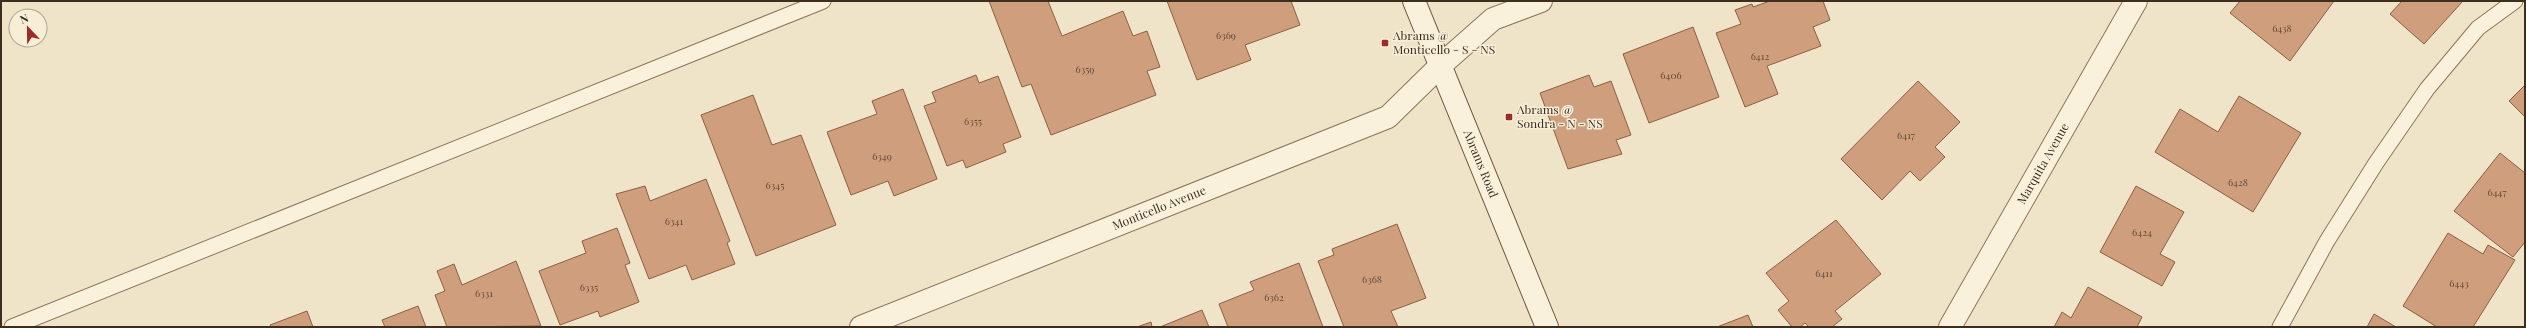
<svg xmlns="http://www.w3.org/2000/svg" width="2526" height="328" font-family="'Playfair Display',serif">
<style>
.building{fill:#cf9f7d;stroke:#8d5f41}
.lines{fill:none;stroke-linecap:round;stroke-linejoin:round}
.service-casing{stroke:#8d765c;stroke-width:17}
.minor-casing{stroke:#8d765c;stroke-width:24}
.tertiary-casing{stroke:#8d765c;stroke-width:24}
.secondary-casing{stroke:#6f573f;stroke-width:24}
.service{stroke:#faf1dc;stroke-width:15}
.minor{stroke:#faf1dc;stroke-width:22}
.tertiary{stroke:#faf1dc;stroke-width:22}
.secondary{stroke:#faf1dc;stroke-width:22}
.poi-dot{fill:#9e2a2b;stroke:#f7eed8;stroke-width:1.5}
.labels{text-anchor:middle;stroke-width:3;stroke-linejoin:round;paint-order:stroke}
.number-label{font-size:10px;fill:#624a37}
.poi-label{font-size:12px;fill:#3d2e20;stroke:#f7eed8;text-anchor:start}
.street-label{font-size:12px;fill:#3d2e20;stroke:#f7eed8}
</style>
<rect width="100%" height="100%" fill="#f0e4c8"/>
<path class="building" d="M989,1H1048L1062,36L1123,11L1133,36L1147,31L1160,67L1147,71L1156,95L1051,135L1031,84L1022,87Z
M1167,1H1291L1300,25L1245,45L1251,60L1197,80Z
M1770,1H1823L1830,20L1813,27L1821,46L1767,66L1778,94L1745,107L1716,33L1741,24L1735,10L1752,4L1753,7Z
M2240,1H2334L2290,61L2230,13Z
M2402,1H2463L2424,44L2390,14Z
M1693,27L1719,97L1649,123L1623,54Z
M976,75L979,83L998,76L1021,137L1003,144L1006,152L966,168L963,160L947,166L924,106L936,102L932,92Z
M1589,75L1594,87L1611,81L1631,135L1616,140L1622,154L1568,169L1540,93Z
M1918,81L1960,122L1935,147L1945,157L1920,181L1910,171L1882,200L1841,159Z
M2525,85V117L2509,101Z
M903,89L937,179L894,196L888,181L851,195L827,132L877,114L872,101Z
M753,95L772,145L801,135L836,225L756,256L701,115Z
M2239,96L2301,133L2253,212L2155,152L2180,109L2218,132Z
M2500,153L2525,173V242L2513,257L2454,211Z
M706,179L730,241L727,243L735,264L692,280L686,265L649,279L616,194L645,186L650,201Z
M2136,186L2184,212L2160,254L2175,262L2162,286L2100,252Z
M1836,220L1881,274L1835,311L1842,319L1832,327H1809L1805,323L1800,327H1792L1778,310L1789,301L1766,273Z
M1397,224L1426,298L1391,311L1398,327H1344L1318,261L1334,255L1332,249Z
M617,228L630,263L625,265L639,302L600,317L598,311L560,325L539,271L586,253L582,241Z
M2448,233L2483,254L2488,245L2515,260L2473,327H2437L2403,306Z
M516,261L541,326L447,327L435,295L445,291L437,271L454,264L462,285Z
M1299,263L1323,327H1228L1219,304L1254,290L1250,282Z
M2088,287L2142,317L2137,327H2054L2062,312L2071,318Z
M418,306L426,327H385L382,320Z
M1202,310L1209,327H1160Z
M307,311L313,327H271L270,325Z
M2374,314L2396,327H2367Z
M1748,315L1753,327H1717Z
M1151,322L1152,327H1137Z"/>
<g class="lines">
<defs>
<path id="service" d="M12,327L823,1
M2280,327L2327,241L2376,163L2427,89L2478,28L2515,1"/>
<g id="minor">
<path d="M1441,65L1493,19L1541,1"/>
<path id="s1" d="M1950,327L2136,1"/>
</g>
<g id="tertiary">
<path id="s2" d="M861,327L1388,117L1441,65"/>
</g>
<g id="secondary">
<path id="s3" d="M1414,1L1547,327"/>
</g>
</defs>
<use href="#service" class="service-casing"/>
<use href="#minor" class="minor-casing"/>
<use href="#tertiary" class="tertiary-casing"/>
<use href="#secondary" class="secondary-casing"/>
<use href="#service" class="service"/>
<use href="#minor" class="minor"/>
<use href="#tertiary" class="tertiary"/>
<use href="#secondary" class="secondary"/>
</g>
<g class="poi-dot">
<rect x="1381" y="39" width="8" height="8" rx="2"/>
<rect x="1505" y="113" width="8" height="8" rx="2"/>
</g>
<g class="labels">
<g class="number-label">
<text x="2282" y="32">6438</text>
<text x="1226" y="39">6369</text>
<text x="1760" y="60">6412</text>
<text x="1085" y="73">6359</text>
<text x="1671" y="79">6406</text>
<text x="973" y="125">6355</text>
<text x="1906" y="139">6417</text>
<text x="882" y="160">6349</text>
<text x="2238" y="186">6428</text>
<text x="775" y="189">6345</text>
<text x="2497" y="196">6447</text>
<text x="674" y="225">6341</text>
<text x="2142" y="236">6424</text>
<text x="1824" y="277">6411</text>
<text x="1372" y="283">6368</text>
<text x="2459" y="287">6443</text>
<text x="589" y="291">6335</text>
<text x="484" y="297">6331</text>
<text x="1274" y="301">6362</text>
</g>
<g class="poi-label">
<text x="1393" y="40">Abrams @<tspan x="1393" dy="14">Monticello - S - NS</tspan></text>
<text x="1517" y="114">Abrams @<tspan x="1517" dy="14">Sondra - N - NS</tspan></text>
</g>
<g class="street-label">
<text dy="4" stroke="none"><textPath href="#s3" startOffset="176">Abrams Road</textPath></text>
<text dy="4" stroke="none"><textPath href="#s1" startOffset="188">Marquita Avenue</textPath></text>
<text dy="4" stroke="none"><textPath href="#s2" startOffset="321">Monticello Avenue</textPath></text>
</g>
</g>
<rect width="2526" height="328" fill="none" stroke="#3d2e20" stroke-width="4"/>
<g transform="translate(28 28) rotate(338)"><circle r="19" fill="#f7eed8" stroke="#ada18e"/>
<path d="M0-3L7 15L0 10L-7 15Z" fill="#9e2a2b"/>
<text y="-6" font-size="11" font-weight="bold" text-anchor="middle" fill="#3d2e20">N</text>
</g>
</svg>
